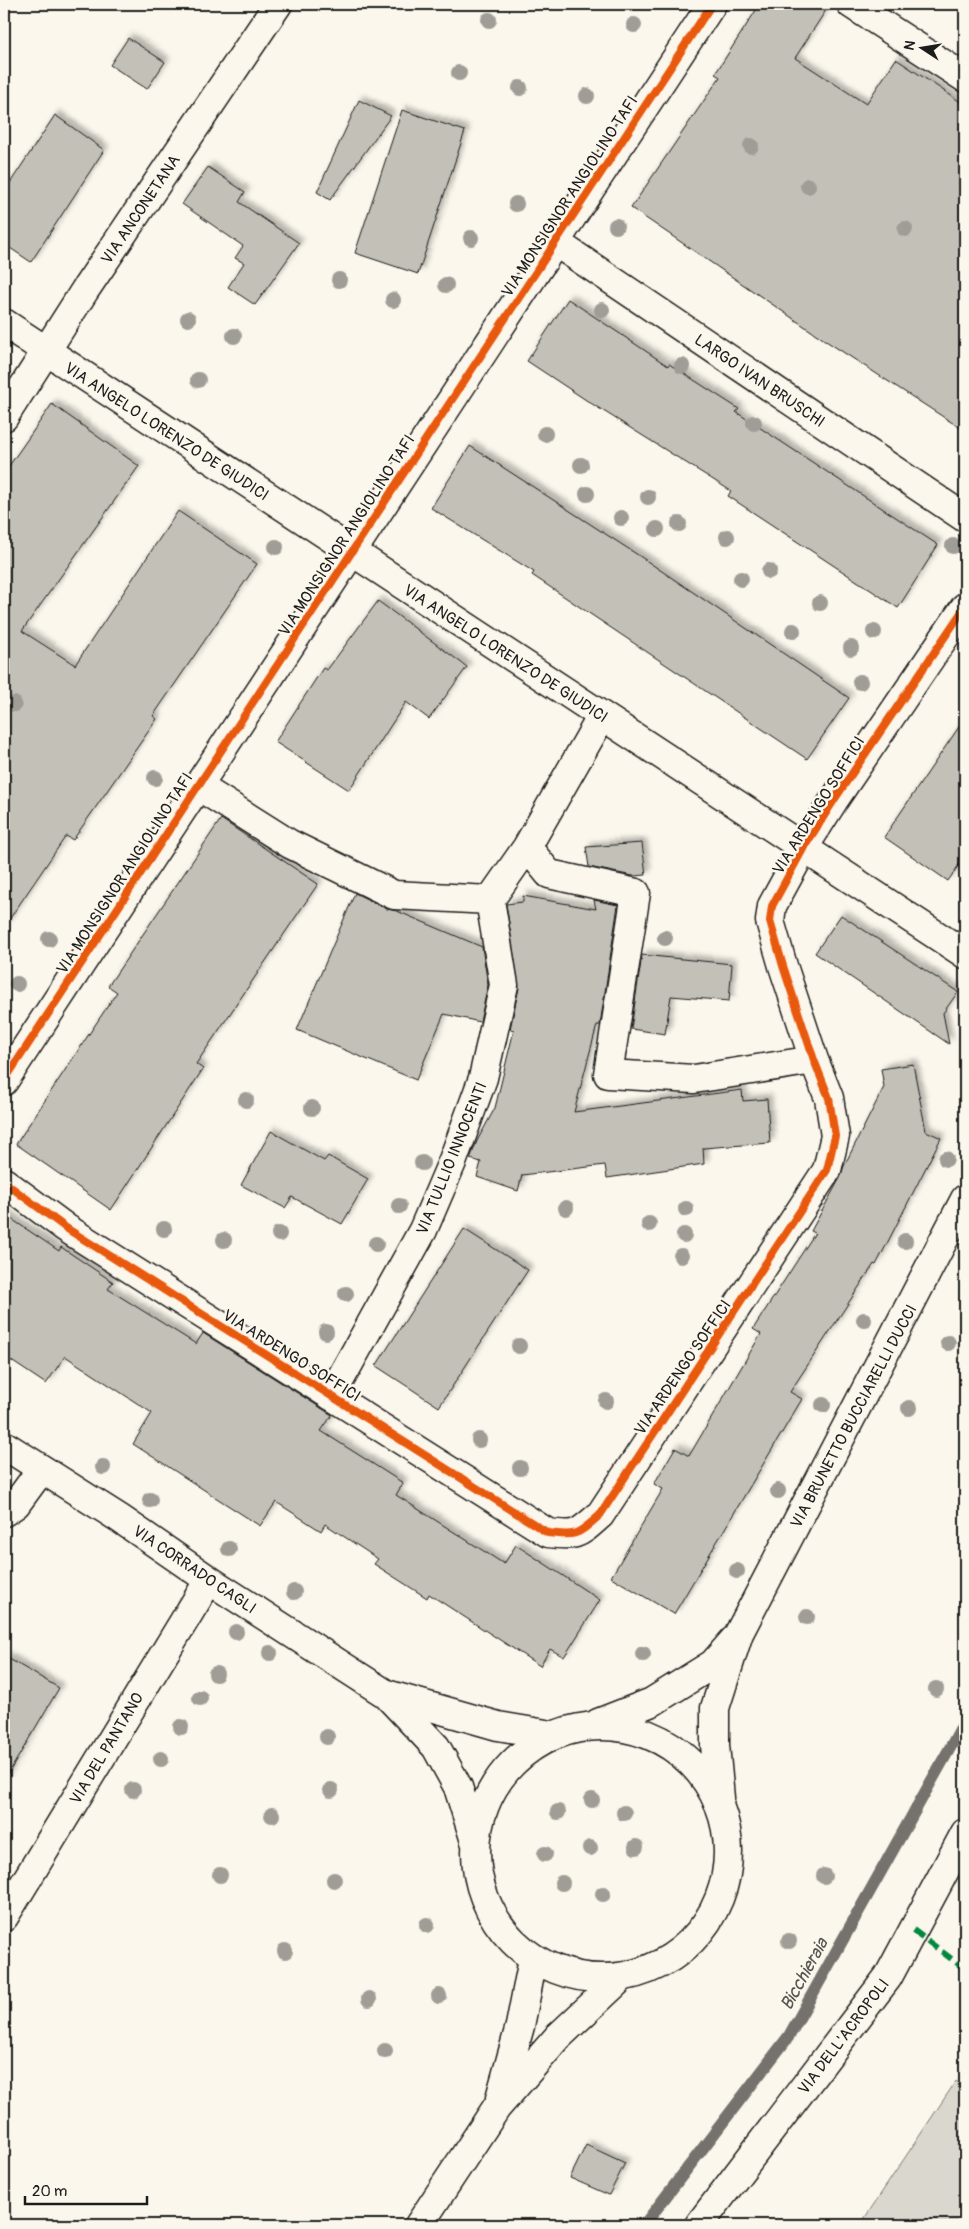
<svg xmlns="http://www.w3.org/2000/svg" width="969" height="2229" font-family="Pangolin,sans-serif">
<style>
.green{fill:#dad7ce;stroke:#7b7a75}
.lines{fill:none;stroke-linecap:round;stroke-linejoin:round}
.stream{stroke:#74726e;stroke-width:12}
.building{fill:#c3c0b8;stroke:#1c1c1c;filter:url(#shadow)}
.minor-casing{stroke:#1c1c1c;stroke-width:31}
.secondary-casing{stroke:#1c1c1c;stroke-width:31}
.minor{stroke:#fbf7ec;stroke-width:28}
.secondary{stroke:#fbf7ec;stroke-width:28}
.quiet{stroke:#00873e;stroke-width:6;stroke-dasharray:12 6;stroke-linecap:butt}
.cycleway-casing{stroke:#fbf7ec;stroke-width:11}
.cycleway{stroke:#e8590c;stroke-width:8}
.tree{fill:#a09d97}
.labels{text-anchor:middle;stroke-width:5;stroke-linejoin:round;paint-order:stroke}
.street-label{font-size:16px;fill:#1c1c1c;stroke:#fbf7ec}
.water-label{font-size:18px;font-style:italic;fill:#575653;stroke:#fbf7ec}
</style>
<defs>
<filter id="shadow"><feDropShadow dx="4.5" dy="-4.5" stdDeviation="2.5" flood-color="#0004"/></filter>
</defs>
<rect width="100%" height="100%" fill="#fbf7ec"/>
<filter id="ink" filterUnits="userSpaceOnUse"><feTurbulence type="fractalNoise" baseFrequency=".02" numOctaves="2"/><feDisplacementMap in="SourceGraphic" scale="10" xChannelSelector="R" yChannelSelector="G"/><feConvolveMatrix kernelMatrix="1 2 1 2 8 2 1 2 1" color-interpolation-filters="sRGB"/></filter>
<g filter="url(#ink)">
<path class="green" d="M956,2081L965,2087V2225H860Z"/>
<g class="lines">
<path class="stream" d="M644,2225L789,2036L965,1721"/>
</g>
<path class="building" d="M760,4H830L795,58L866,104L896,59L965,105V431L829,343L631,208L720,77L715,74Z
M128,38L165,62L147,89L110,65Z
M359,100L391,116L330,200L317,192Z
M402,110L465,131L418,274L355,253Z
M55,115L104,150L31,262L4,244V192Z
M208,167L245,192L239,202L299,243L255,305L228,287L244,263L235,258L243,246L182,204Z
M568,299L668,366L669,364L739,409L736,412L938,545L898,608L728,496L731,491L589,402L527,361Z
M52,404L139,466L22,631L75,665L178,511L257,564L153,716L157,719L73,840L66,836L4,927V473Z
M470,446L641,557L849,698L807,759L532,575L534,572L431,508Z
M378,601L467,667L429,719L406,702L349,790L275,742L323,668L327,670Z
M965,718V856L948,881L884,837Z
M221,819L318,884L196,1064L203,1069L111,1210L16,1144L117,992L108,986Z
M642,843L646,875L633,876L589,867L586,847Z
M355,893L387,909L397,911L482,947L488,985L480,1022L444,1014L416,1080L297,1030Z
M523,896L596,909L594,900L618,905L600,1025H597L574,1112L742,1090L743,1101L767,1099L770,1143L703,1148L704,1164L607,1178L605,1165L522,1175L518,1191L477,1177L481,1162L470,1159L477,1141L495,1108L514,1030L510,1029L519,988L506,904L523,902Z
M841,915L958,992L943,1013L949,1044L815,953Z
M642,955L732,964L729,1001L671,996L665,1034L631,1029Z
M913,1064L926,1131L941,1138L876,1265L874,1264L790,1392L802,1399L674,1614L611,1577L663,1489L654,1484L675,1448L689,1456L761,1334L753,1329L815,1233L811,1231L840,1178L844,1166L884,1087L881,1069Z
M271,1131L324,1161L328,1156L368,1179L342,1224L292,1197L285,1208L241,1185Z
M4,1214L59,1251L61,1247L113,1282L108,1289L196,1344L203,1333L332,1415L321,1431L403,1483L396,1495L504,1564L516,1545L600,1600L564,1657L550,1649L540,1666L429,1594L427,1598L374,1564L378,1559L325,1524L321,1531L276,1502L260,1526L133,1444L152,1413L65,1356L46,1384L4,1356Z
M464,1229L528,1270L439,1407L376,1366Z
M4,1656L59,1688L4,1781Z
M586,2145L625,2163L609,2195L570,2178Z"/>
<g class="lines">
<defs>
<path id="minor" d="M851,4L965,78
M555,242L965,518
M4,323L965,954
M198,786L290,844L394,895L490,900L504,985L483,1078L453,1160L423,1230L331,1396
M527,847L549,874L636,893L608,1074L694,1079L814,1060
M490,900L527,847L602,716
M4,1081L712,4
M4,1182L66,1228L548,1533C578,1537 578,1534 600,1515L827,1170L835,1136L829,1098L814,1060L783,966L770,921L772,906L803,849L834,800L965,607
M4,1512L16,1504L41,1470
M4,1917L209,1580
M699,2225L888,1977L965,1833"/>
<path id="secondary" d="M4,417L85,290L278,4
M4,1445L119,1518L209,1580L386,1694L436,1747L458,1787L475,1841
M386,1694L498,1726L552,1735
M598,1723L652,1702L713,1664L734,1640
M476 1852a126 126 0 1 1 252 0a126 126 0 1 1-252 0Z
M720,1798L715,1745V1708L739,1633L965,1199
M500,2098L520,2026L533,1959
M419,2225L497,2107L558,2037L622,1977"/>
</defs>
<use href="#minor" class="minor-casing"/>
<use href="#secondary" class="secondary-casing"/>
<use href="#minor" class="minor"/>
<use href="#secondary" class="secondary"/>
<path class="quiet" d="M913,1930L965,1969"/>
<defs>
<path id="cycleway" d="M4,1081L712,4
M4,1182L66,1228L548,1533C578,1537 578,1534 600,1515L827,1170L835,1136L829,1098L814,1060L783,966L770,921L772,906L803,849L834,800L965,607"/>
</defs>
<use href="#cycleway" class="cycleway-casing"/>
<use href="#cycleway" class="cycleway"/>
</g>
<g class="tree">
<circle cx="489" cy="20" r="8"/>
<circle cx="634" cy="25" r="8"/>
<circle cx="459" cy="73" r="8"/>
<circle cx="520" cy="88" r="8"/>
<circle cx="587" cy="96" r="8"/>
<circle cx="751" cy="146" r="8"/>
<circle cx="808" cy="186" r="8"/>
<circle cx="516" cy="204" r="8"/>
<circle cx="616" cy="226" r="8"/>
<circle cx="905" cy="229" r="8"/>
<circle cx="471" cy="238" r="8"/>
<circle cx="339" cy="280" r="8"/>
<circle cx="446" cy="285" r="8"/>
<circle cx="393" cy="300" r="8"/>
<circle cx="602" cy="310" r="8"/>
<circle cx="188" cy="319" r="8"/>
<circle cx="234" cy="336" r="8"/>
<circle cx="682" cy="366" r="8"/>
<circle cx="198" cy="380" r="8"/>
<circle cx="754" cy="423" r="8"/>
<circle cx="545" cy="434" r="8"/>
<circle cx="581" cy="465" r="8"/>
<circle cx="587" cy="494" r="8"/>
<circle cx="648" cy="497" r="8"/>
<circle cx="621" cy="518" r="8"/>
<circle cx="679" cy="524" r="8"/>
<circle cx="657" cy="529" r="8"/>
<circle cx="727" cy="537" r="8"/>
<circle cx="953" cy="546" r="8"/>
<circle cx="276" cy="547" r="8"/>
<circle cx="769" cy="571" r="8"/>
<circle cx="741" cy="579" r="8"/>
<circle cx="820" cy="603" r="8"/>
<circle cx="793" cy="631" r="8"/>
<circle cx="874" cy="632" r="8"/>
<circle cx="851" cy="648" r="8"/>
<circle cx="860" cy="682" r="8"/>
<circle cx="14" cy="704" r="8"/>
<circle cx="155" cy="778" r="8"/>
<circle cx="665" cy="938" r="8"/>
<circle cx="49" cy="939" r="8"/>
<circle cx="17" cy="984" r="8"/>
<circle cx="246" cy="1100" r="8"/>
<circle cx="312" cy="1108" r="8"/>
<circle cx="946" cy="1159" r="8"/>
<circle cx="422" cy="1163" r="8"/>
<circle cx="399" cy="1206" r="8"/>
<circle cx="566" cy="1208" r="8"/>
<circle cx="686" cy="1209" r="8"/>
<circle cx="649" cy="1224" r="8"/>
<circle cx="164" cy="1229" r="8"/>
<circle cx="279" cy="1234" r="8"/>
<circle cx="684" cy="1235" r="8"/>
<circle cx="224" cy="1240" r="8"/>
<circle cx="905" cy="1241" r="8"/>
<circle cx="376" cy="1244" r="8"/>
<circle cx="681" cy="1256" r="8"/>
<circle cx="346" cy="1294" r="8"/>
<circle cx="864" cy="1320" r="8"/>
<circle cx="326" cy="1332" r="8"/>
<circle cx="948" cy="1343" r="8"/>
<circle cx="519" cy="1346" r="8"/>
<circle cx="606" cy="1401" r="8"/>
<circle cx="823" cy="1405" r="8"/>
<circle cx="909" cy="1408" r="8"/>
<circle cx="479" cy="1440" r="8"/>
<circle cx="103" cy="1467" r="8"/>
<circle cx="520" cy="1468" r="8"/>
<circle cx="778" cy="1491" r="8"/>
<circle cx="150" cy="1500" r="8"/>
<circle cx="229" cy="1549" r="8"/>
<circle cx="737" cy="1571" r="8"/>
<circle cx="294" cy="1592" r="8"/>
<circle cx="807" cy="1617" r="8"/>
<circle cx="236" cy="1632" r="8"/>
<circle cx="270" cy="1653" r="8"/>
<circle cx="643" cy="1654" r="8"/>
<circle cx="216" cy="1674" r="8"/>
<circle cx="936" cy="1689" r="8"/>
<circle cx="200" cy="1698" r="8"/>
<circle cx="181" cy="1727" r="8"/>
<circle cx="327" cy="1737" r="8"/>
<circle cx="161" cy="1759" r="8"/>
<circle cx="133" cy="1790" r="8"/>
<circle cx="331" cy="1790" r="8"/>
<circle cx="592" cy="1800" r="8"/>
<circle cx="558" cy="1812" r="8"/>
<circle cx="624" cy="1813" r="8"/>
<circle cx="272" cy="1815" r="8"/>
<circle cx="636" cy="1847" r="8"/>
<circle cx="590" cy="1848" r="8"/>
<circle cx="545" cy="1854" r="8"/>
<circle cx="220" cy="1875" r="8"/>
<circle cx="824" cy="1876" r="8"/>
<circle cx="334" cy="1880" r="8"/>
<circle cx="562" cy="1883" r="8"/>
<circle cx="603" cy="1894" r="8"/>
<circle cx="427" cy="1925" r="8"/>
<circle cx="789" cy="1941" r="8"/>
<circle cx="285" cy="1951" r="8"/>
<circle cx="439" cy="1996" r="8"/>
<circle cx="369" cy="1999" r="8"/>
<circle cx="385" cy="2051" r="8"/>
</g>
</g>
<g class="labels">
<g class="street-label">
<text transform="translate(569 196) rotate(-57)" y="6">VIA MONSIGNOR ANGIOLINO TAFI</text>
<text transform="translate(140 209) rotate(-56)" y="6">VIA ANCONETANA</text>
<text transform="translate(760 380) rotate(34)" y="6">LARGO IVAN BRUSCHI</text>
<text transform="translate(167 431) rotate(33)" y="6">VIA ANGELO LORENZO DE GIUDICI</text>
<text transform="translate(346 535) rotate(-57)" y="6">VIA MONSIGNOR ANGIOLINO TAFI</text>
<text transform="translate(506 653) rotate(33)" y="6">VIA ANGELO LORENZO DE GIUDICI</text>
<text transform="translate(818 805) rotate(-58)" y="6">VIA ARDENGO SOFFICI</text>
<text transform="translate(124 873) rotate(-57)" y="6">VIA MONSIGNOR ANGIOLINO TAFI</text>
<text transform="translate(451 1158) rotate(-68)" y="6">VIA TULLIO INNOCENTI</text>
<text transform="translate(292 1355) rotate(32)" y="6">VIA ARDENGO SOFFICI</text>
<text transform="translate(682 1367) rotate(-56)" y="6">VIA ARDENGO SOFFICI</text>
<text transform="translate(853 1416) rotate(-62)" y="6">VIA BRUNETTO BUCCIARELLI DUCCI</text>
<text transform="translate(195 1569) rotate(34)" y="6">VIA CORRADO CAGLI</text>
<text transform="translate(106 1748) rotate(-59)" y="6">VIA DEL PANTANO</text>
<text transform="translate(843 2036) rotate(-53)" y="6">VIA DELL'ACROPOLI</text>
</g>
<g class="water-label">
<text transform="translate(804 1974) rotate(-61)" y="6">Bicchieraia</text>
</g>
</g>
<rect width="969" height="2229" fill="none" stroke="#fbf7ec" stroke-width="20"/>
<rect x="10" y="10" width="949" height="2209" fill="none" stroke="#1c1c1c" stroke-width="2" filter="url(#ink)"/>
<g transform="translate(922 48) rotate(282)" stroke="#fbf7ec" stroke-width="4" paint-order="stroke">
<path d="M0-4L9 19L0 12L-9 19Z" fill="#1c1c1c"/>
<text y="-8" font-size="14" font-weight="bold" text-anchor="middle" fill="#1c1c1c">N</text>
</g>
<path d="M25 2196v8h122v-8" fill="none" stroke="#1c1c1c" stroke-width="2.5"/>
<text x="32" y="2196" font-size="15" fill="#1c1c1c" stroke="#fbf7ec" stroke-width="4" paint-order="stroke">20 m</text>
</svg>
